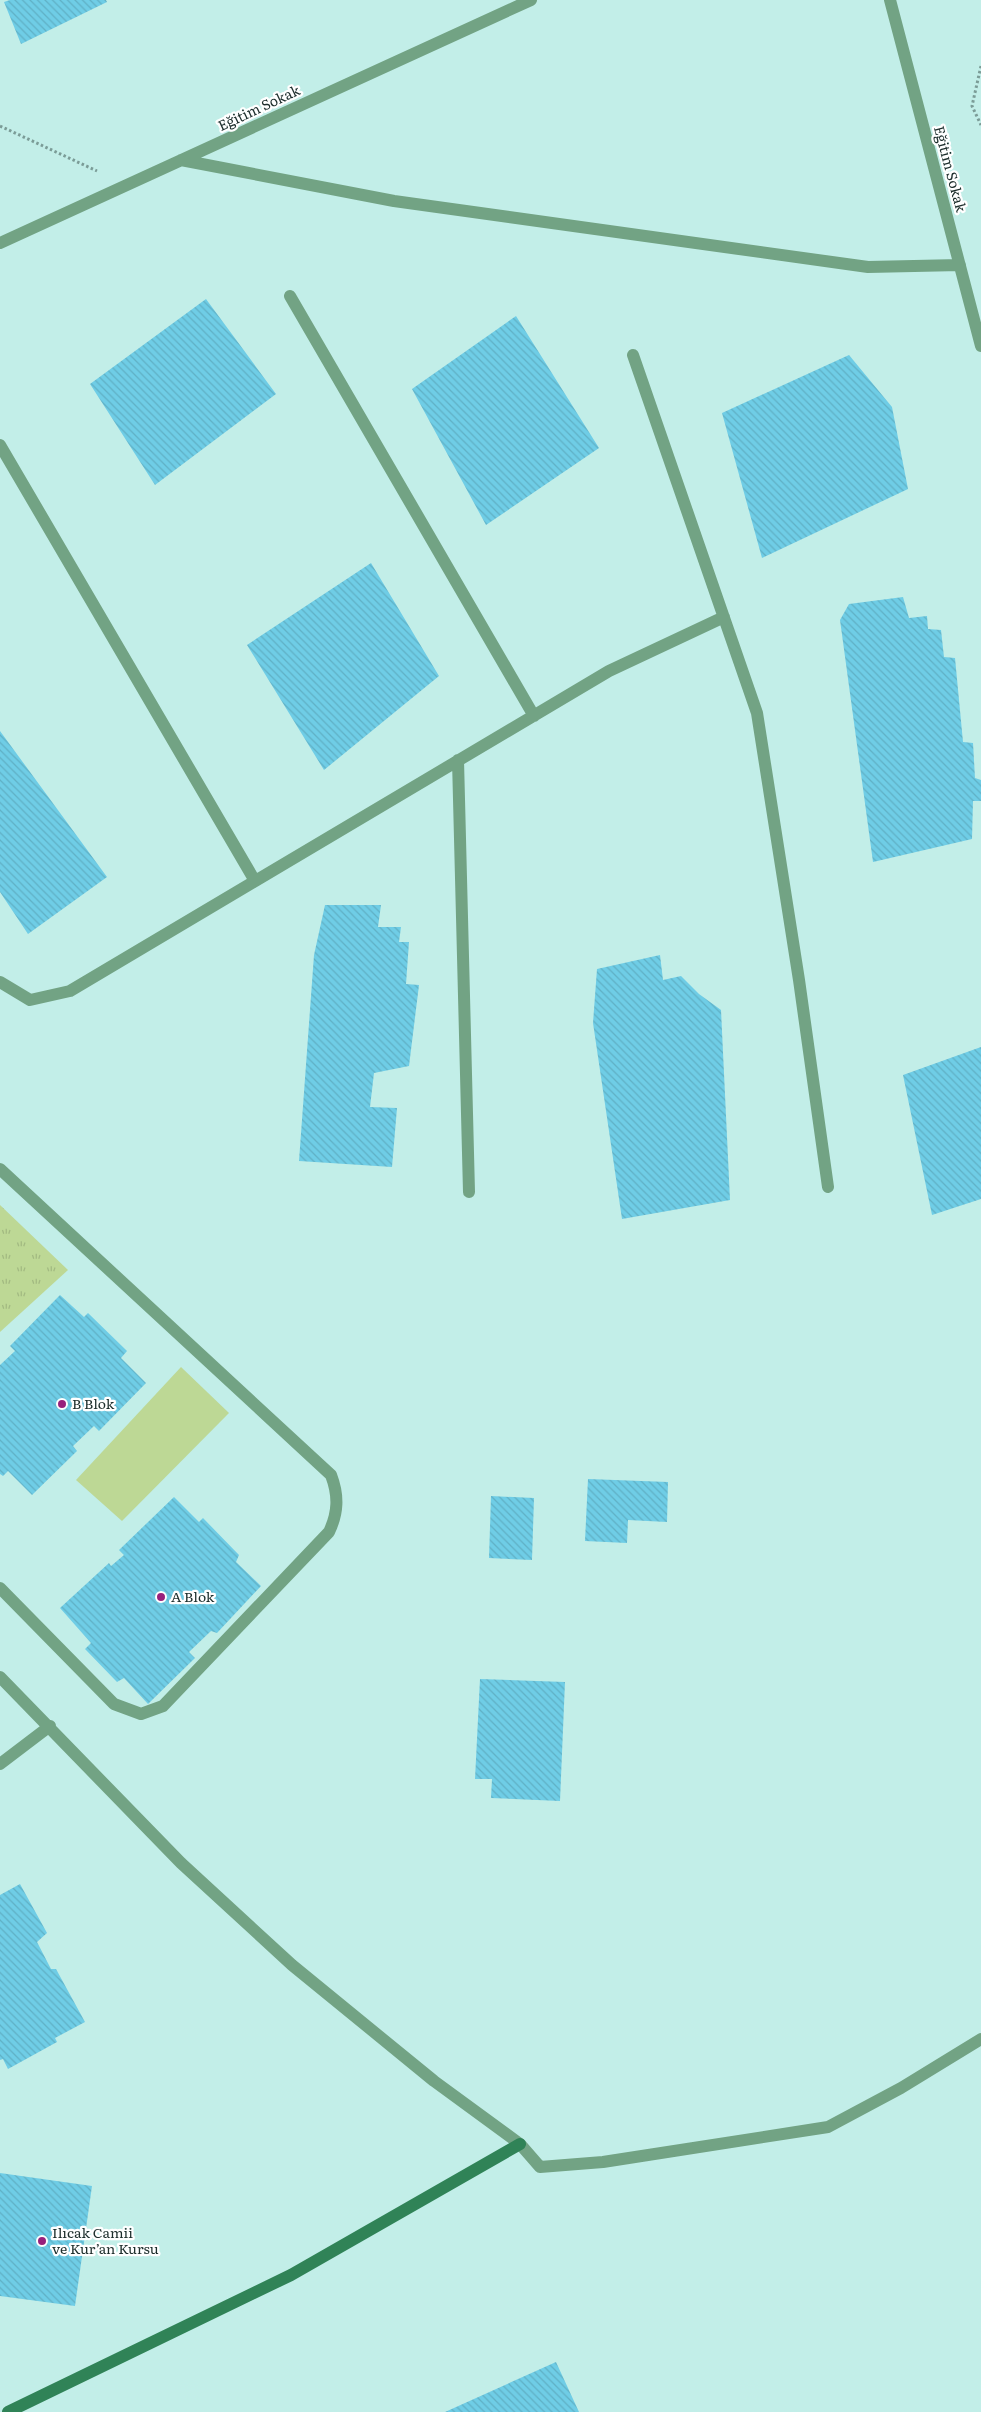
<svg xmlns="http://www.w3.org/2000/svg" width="981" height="2412" font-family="Literata,serif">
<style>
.grass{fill:url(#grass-tufts)}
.garden{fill:#bdd895}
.building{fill:url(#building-back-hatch)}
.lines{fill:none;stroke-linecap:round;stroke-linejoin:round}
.path{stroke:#7b9c97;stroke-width:3;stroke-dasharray:2.5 2.5;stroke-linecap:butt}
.street{stroke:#72a384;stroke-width:12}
.secondary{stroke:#308357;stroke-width:12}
.poi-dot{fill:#98217c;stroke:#fff;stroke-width:2}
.labels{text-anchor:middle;stroke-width:4.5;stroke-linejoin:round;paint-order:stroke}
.street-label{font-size:14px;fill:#1d2e2c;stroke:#fff}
.poi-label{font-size:14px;fill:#1d2e2c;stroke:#fff;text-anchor:start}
</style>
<defs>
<pattern id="grass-tufts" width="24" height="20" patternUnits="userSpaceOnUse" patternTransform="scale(1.25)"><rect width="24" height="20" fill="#bdd895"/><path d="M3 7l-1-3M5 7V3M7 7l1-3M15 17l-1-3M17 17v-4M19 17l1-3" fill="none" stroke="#a2ba81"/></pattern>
<pattern id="building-back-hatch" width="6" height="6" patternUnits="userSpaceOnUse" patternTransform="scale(1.25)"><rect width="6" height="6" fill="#6fcde6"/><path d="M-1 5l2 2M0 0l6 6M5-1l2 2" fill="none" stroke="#60b0c5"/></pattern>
</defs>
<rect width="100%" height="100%" fill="#c2eee8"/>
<path class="grass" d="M0,1205L68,1270L0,1332Z"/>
<path class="garden" d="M181,1367L229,1413L122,1521L76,1480Z"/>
<path class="building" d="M10,0H106L107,2L21,44L4,2Z
M206,299L276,394L155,485L90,384Z
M516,316L599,448L486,525L412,389Z
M849,355L892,407L908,489L762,558L722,413Z
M371,563L439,676L324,770L247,645Z
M903,597L909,618L927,616L928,629L941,630L944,657L955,658L963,742L973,743L975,778L981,780V801H973L972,839L873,862L840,620L849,604Z
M0,731L107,877L28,934L0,892Z
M325,905H381L378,927H401L399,942H409L406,984L419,985L409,1066L374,1073L370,1107L397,1108L392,1167L299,1161L314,955Z
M660,955L663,980L681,976L699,994L721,1010L730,1200L622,1219L593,1023L597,969Z
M981,1047V1199L932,1215L903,1075Z
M60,1295L84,1317L88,1313L127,1351L121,1358L146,1383L99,1431L94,1426L73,1446L77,1451L32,1495L8,1471L3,1476L0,1474V1365L15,1351L10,1346Z
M588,1479L668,1482L667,1522L628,1520L627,1543L585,1541Z
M491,1496L534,1498L532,1560L489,1558Z
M174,1497L199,1522L203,1518L239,1555L236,1562L261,1586L217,1633L211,1631L189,1652L195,1658L148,1704L124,1678L117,1682L85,1649L91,1643L60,1608L109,1563L111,1566L124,1555L119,1550Z
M480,1679L565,1682L560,1801L491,1798L492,1779H475Z
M20,1884L47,1933L37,1942L51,1969H56L85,2022L55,2038L57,2042L8,2069L3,2059L0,2060V1895Z
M0,2173L92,2186L75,2306L0,2296Z
M556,2362L579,2412H445Z"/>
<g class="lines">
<path class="path" d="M981,66L972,106L981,125
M0,126L97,171"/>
<path class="street" d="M890,0L981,346
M181,160L394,201L868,267L960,265
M0,243L531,0
M290,296L534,716
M633,355L757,713L799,980L828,1187
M0,445L255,881
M458,760L469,1192
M0,982L30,1000L70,991L609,671L724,617
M0,1169L331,1475C339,1496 338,1513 329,1532L163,1706L141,1714L114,1704L0,1588
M0,1677L181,1863L292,1965L434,2081L520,2144L540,2167L603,2162L828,2127L901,2088L981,2039
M0,1764L50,1726"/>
<path class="secondary" d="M8,2412L291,2275L520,2144"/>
</g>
<g class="poi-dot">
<circle cx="62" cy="1404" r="5"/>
<circle cx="161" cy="1597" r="5"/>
<circle cx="42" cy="2241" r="5"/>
</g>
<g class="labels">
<g class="street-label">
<text transform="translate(259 108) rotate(-25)" y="5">Eğitim Sokak</text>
<text transform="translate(950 169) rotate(75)" y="5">Eğitim Sokak</text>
</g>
<g class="poi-label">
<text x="72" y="1409">B Blok</text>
<text x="171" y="1602">A Blok</text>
<text x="52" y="2238">Ilıcak Camii<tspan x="52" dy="16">ve Kur’an Kursu</tspan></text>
</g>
</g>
</svg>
